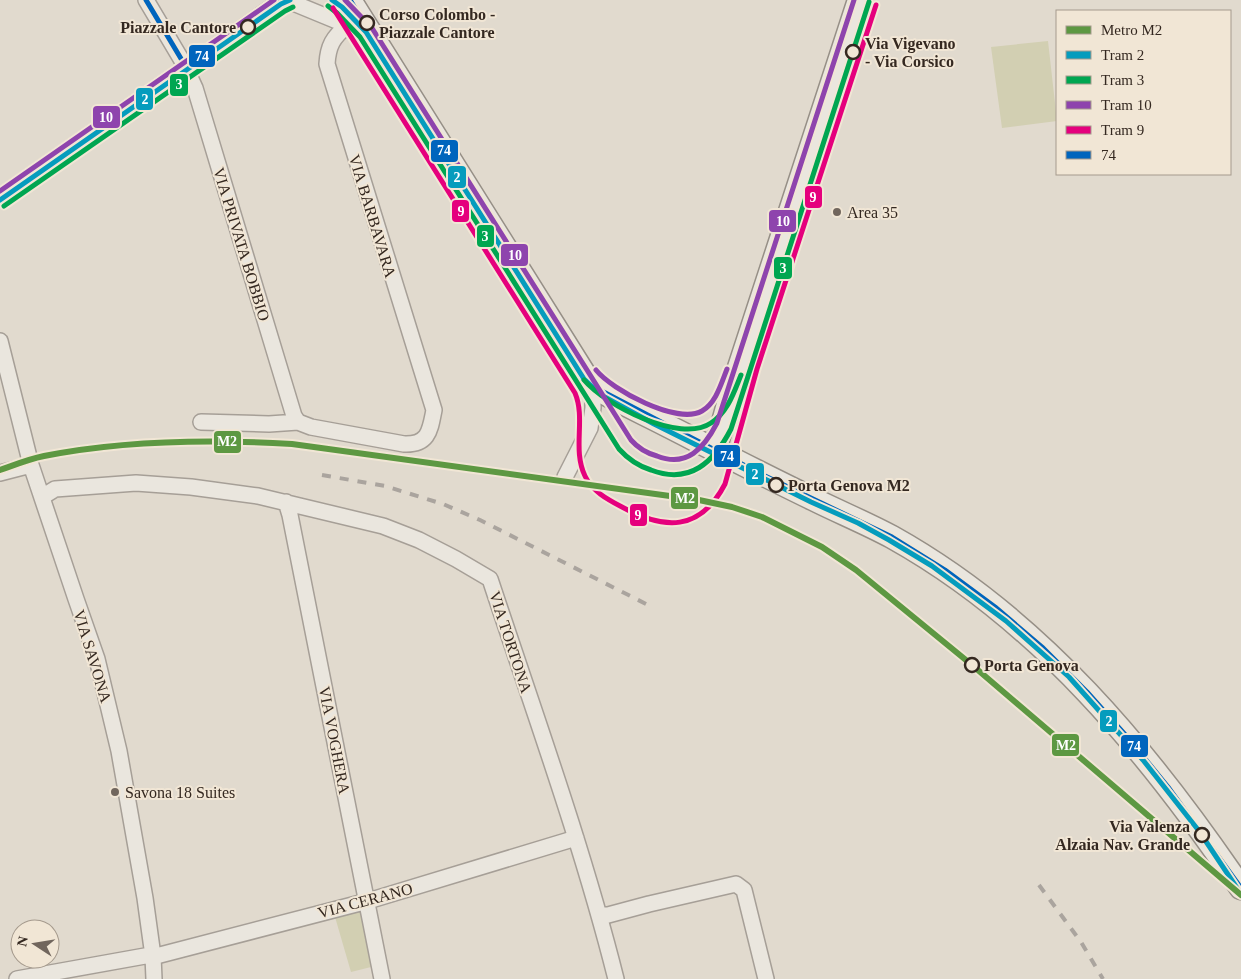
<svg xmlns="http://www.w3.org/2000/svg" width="1241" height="979" font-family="'Times New Roman',serif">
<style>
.green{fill:#d2cfb2}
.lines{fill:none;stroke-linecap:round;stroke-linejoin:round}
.street-casing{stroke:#a69f97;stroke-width:18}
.secondary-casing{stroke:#968f86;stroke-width:25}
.street{stroke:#eae6de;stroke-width:15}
.secondary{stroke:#eae6de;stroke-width:22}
.tram{stroke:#aaa49e;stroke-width:1}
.rail{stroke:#aaa49e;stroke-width:4;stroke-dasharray:9 9;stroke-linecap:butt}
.bus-1-casing{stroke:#f1e6d5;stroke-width:9}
.bus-1{stroke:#0065bd;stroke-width:5}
.tram-1-casing{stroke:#f1e6d5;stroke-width:9}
.tram-2-casing{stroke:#f1e6d5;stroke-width:9}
.tram-3-casing{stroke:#f1e6d5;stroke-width:9}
.tram-4-casing{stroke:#f1e6d5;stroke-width:9}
.tram-1{stroke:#059cbd;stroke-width:5}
.tram-2{stroke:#00a651;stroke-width:5}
.tram-3{stroke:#8e44ad;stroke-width:5}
.tram-4{stroke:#e5007d;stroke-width:5}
.metro-1-casing{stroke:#f1e6d5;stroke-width:10}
.metro-1{stroke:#5d9842;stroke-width:6}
.stop-dot{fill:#f1e6d5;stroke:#342820;stroke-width:2.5}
.poi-dot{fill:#71665d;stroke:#f1e6d5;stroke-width:2}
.labels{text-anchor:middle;stroke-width:4;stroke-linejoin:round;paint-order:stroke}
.stop-label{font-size:16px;font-weight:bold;fill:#342820;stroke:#f1e6d5;text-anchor:start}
.poi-label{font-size:16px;fill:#342820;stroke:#f1e6d5;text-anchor:start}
.street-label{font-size:16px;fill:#342820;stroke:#f1e6d5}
.line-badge{stroke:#f1e6d5;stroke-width:2}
.badge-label{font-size:14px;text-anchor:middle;font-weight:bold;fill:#fff}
</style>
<rect width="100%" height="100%" fill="#e1dace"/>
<path class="green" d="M1048,41L1057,121L1002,128L991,47Z
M360,910L371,967L351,972L335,917Z"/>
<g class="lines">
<defs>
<path id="street" d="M146,0L184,64L195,88L294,416L298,422
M286,0L354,28
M0,197L282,0
M0,341L31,465L76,599L97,659L119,751L145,898L153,956L154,979
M201,422L269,424L298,422L311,427L404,444C429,445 430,430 434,410L327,64C328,46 333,37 347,26
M0,473L31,465
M565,477L590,428L593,408V386
M42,497L55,489L136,483L191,487L258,496L383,526L419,540L456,559L490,579C534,712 582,844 616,979
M286,502L290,515L382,979
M600,915H608L649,904L736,884L744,890L766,979
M17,979L145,956L160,955L368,901L576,838"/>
<path id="secondary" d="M350,0L592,386C616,401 641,412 666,425C715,450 763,475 813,499C839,512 866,523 892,537C1039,619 1148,751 1241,888
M715,451L733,386L859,0"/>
</defs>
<use href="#street" class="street-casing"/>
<use href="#secondary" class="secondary-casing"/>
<use href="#street" class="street"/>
<use href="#secondary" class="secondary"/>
<path class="tram" d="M354,0L363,14
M281,4L287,0"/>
<path class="rail" d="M322,475L385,486L443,504L480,520L652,607
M1039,885L1081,942L1103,979"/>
<defs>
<path id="bus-1" d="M146,0L186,67L282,0
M350,0L592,386L757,472L892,537L945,570L995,607L1043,648L1087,692L1128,738L1168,787L1241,888"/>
</defs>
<use href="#bus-1" class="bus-1-casing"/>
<use href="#bus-1" class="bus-1"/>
<defs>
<path id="tram-1" d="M332,0L342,7L366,32L584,379L601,395L654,424L811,502L858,523L889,540L932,566L1006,621L1069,677L1143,760L1199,831L1241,894
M0,200L281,4L290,0"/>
<path id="tram-2" d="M328,6L337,13L360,37L619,449C628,459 638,466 651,470C690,485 714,462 731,429L869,2
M4,206L285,11L293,7
M584,380C605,405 680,444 711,423C728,412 734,392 741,375"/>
<path id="tram-3" d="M345,0L372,28L631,440C638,448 646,453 657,456C687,468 704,448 717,423L854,0
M0,191L274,0
M596,370C612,390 677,425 702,411C716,403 721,384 727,369"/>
<path id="tram-4" d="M333,8L575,393C586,419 572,449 585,476C592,491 607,499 622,507C664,530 700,532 725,484L757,369L876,5"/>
</defs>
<use href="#tram-1" class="tram-1-casing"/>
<use href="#tram-2" class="tram-2-casing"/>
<use href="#tram-3" class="tram-3-casing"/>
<use href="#tram-4" class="tram-4-casing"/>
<use href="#tram-1" class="tram-1"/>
<use href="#tram-2" class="tram-2"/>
<use href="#tram-3" class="tram-3"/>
<use href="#tram-4" class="tram-4"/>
<defs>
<path id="metro-1" d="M0,470C14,465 29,459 44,456C125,440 209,439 292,444L699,500L732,507L762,517L822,547L856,570L972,665L1241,895"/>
</defs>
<use href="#metro-1" class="metro-1-casing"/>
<use href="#metro-1" class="metro-1"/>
</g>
<g class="stop-dot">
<circle cx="367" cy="23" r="7"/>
<circle cx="248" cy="27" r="7"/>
<circle cx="853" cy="52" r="7"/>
<circle cx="776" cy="485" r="7"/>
<circle cx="972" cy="665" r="7"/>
<circle cx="1202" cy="835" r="7"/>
</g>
<g class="poi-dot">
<circle cx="837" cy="212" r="5"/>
<circle cx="115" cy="792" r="5"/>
</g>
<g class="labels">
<g class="stop-label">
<text x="379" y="20">Corso Colombo -<tspan x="379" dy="18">Piazzale Cantore</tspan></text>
<text x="236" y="33" text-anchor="end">Piazzale Cantore</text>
<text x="865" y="49">Via Vigevano<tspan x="865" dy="18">- Via Corsico</tspan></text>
<text x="788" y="491">Porta Genova M2</text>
<text x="984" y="671">Porta Genova</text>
<text x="1190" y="832" text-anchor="end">Via Valenza<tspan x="1190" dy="18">Alzaia Nav. Grande</tspan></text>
</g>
<g class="poi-label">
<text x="847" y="218">Area 35</text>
<text x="125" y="798">Savona 18 Suites</text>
</g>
<g class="street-label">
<text transform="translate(373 216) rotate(73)" y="6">VIA BARBAVARA</text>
<text transform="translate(242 244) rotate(73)" y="6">VIA PRIVATA BOBBIO</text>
<text transform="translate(511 642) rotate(72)" y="6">VIA TORTONA</text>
<text transform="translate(93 656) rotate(73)" y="6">VIA SAVONA</text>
<text transform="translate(335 740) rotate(79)" y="6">VIA VOGHERA</text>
<text transform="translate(365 900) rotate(-15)" y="6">VIA CERANO</text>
</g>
</g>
<g class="line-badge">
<rect x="188" y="44" width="28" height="24" rx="5" fill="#0065bd"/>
<rect x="169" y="73" width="20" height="24" rx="5" fill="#00a651"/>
<rect x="135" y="87" width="19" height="24" rx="5" fill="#059cbd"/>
<rect x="92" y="105" width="29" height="24" rx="5" fill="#8e44ad"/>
<rect x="430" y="139" width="29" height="24" rx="5" fill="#0065bd"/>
<rect x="447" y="165" width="20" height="24" rx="5" fill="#059cbd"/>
<rect x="804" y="185" width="19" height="24" rx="5" fill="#e5007d"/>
<rect x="451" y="199" width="19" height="24" rx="5" fill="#e5007d"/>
<rect x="768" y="209" width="29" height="24" rx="5" fill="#8e44ad"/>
<rect x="476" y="224" width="19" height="24" rx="5" fill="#00a651"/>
<rect x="500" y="243" width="29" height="24" rx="5" fill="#8e44ad"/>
<rect x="773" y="256" width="20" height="24" rx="5" fill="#00a651"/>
<rect x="213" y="430" width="29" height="24" rx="5" fill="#5d9842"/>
<rect x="713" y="444" width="28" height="24" rx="5" fill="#0065bd"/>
<rect x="745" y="462" width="20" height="24" rx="5" fill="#059cbd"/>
<rect x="670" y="486" width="29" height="24" rx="5" fill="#5d9842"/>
<rect x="629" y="503" width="19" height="24" rx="5" fill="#e5007d"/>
<rect x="1099" y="709" width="19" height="24" rx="5" fill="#059cbd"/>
<rect x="1051" y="733" width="29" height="24" rx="5" fill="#5d9842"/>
<rect x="1120" y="734" width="29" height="24" rx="5" fill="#0065bd"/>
</g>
<g class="badge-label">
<text x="202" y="61">74</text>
<text x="179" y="89">3</text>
<text x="145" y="104">2</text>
<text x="106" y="122">10</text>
<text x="444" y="155">74</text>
<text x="457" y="182">2</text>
<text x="813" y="202">9</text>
<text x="461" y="216">9</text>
<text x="783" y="226">10</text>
<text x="485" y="241">3</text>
<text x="515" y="260">10</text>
<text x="783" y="273">3</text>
<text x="227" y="446">M2</text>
<text x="727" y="461">74</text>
<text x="755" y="479">2</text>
<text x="685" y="503">M2</text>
<text x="638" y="520">9</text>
<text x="1109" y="726">2</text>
<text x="1066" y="750">M2</text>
<text x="1134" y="751">74</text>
</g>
<rect x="1056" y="10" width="175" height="165" fill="#f1e6d5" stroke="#a59a8d"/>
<rect x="1066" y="26" width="25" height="8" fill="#5d9842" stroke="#a59a8d"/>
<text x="1101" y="35" font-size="15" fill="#342820">Metro M2</text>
<rect x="1066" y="51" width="25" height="8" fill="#059cbd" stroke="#a59a8d"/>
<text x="1101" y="60" font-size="15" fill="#342820">Tram 2</text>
<rect x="1066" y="76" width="25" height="8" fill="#00a651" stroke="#a59a8d"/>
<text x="1101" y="85" font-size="15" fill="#342820">Tram 3</text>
<rect x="1066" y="101" width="25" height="8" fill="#8e44ad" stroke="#a59a8d"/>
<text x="1101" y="110" font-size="15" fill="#342820">Tram 10</text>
<rect x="1066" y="126" width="25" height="8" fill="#e5007d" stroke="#a59a8d"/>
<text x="1101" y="135" font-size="15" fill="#342820">Tram 9</text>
<rect x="1066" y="151" width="25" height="8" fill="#0065bd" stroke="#a59a8d"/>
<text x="1101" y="160" font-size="15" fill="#342820">74</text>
<g transform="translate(35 944) rotate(282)"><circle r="24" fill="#f1e6d5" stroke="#a59a8d"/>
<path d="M0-4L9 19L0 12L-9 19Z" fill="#71665d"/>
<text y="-8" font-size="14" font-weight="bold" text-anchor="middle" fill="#342820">N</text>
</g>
</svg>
